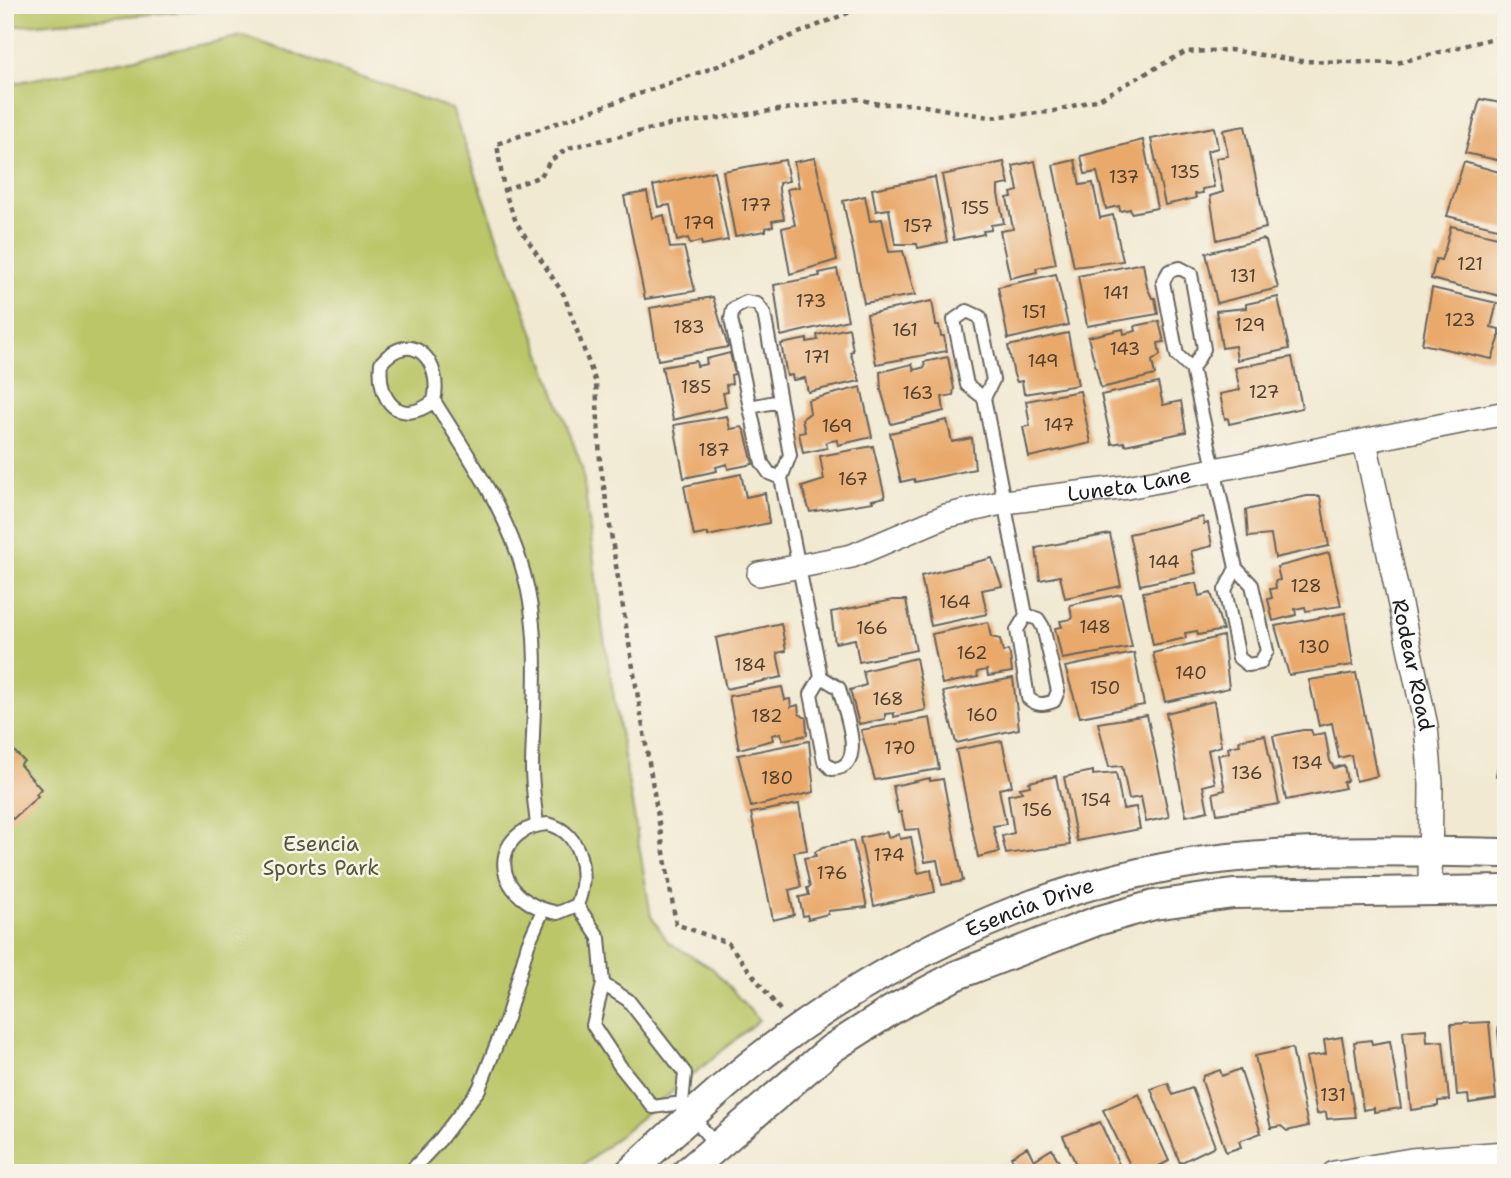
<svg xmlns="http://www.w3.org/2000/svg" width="1511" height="1178" font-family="'Shantell Sans',sans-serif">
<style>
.green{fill:#bac668;stroke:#6b7142;stroke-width:2}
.building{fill:#e9a96b}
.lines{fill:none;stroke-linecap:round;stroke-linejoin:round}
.service-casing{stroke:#67645c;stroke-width:16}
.minor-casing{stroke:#67645c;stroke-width:26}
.tertiary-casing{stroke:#67645c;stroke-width:32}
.path{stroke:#67645c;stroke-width:4.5;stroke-dasharray:5 5;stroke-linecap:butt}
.service{stroke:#fff;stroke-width:12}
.minor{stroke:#fff;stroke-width:23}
.tertiary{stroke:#fff;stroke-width:28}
.labels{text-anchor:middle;stroke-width:5;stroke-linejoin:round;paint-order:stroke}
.number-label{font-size:18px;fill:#4f3f30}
.street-label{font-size:21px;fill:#1c1c1c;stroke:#f7f3e8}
.park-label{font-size:21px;fill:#535837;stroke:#f7f3e8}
</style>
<rect width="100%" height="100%" fill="#f7f3e8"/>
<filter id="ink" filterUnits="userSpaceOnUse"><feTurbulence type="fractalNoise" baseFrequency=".0143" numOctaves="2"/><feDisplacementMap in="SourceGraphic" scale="14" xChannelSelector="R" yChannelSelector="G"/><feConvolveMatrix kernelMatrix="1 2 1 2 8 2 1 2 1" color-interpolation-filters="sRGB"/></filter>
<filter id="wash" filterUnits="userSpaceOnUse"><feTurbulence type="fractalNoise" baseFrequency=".00686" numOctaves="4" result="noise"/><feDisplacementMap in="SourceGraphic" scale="28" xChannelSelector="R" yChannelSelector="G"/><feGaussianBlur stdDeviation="1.57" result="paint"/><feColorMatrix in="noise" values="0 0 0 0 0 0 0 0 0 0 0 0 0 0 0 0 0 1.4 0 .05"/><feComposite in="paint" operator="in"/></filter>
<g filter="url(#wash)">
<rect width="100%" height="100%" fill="#f1e9d2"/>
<path class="green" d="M5,5H252L5,27Z
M243,36L452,109L582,467L603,632L651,916L668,942L712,968L759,1020L574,1173H5V85Z"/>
<g id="blocks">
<path class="building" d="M1480,99L1506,104V162L1465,153Z
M1245,126L1266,228L1217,240L1210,196L1223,192L1216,158L1228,156L1223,130Z
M1214,127L1218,148L1207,151L1214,187L1202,189L1203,193L1195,194L1196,198L1165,205L1151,139Z
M1143,140L1157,208L1131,213L1130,209L1120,211L1119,206L1106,209L1097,172L1085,174L1081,156Z
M815,158L837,260L790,274L782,228L795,225L787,189L799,187L794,162Z
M785,160L789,181L779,183V190L784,219L772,221L773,226L766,228V231L735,236L723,171Z
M1075,160L1080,185L1093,183L1100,218L1113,215L1123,261L1074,267L1053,165Z
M1035,161L1056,264L1036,268L1037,272L1010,278L1000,231L1013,229L1007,198L1012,197L1011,193L1018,191L1013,166Z
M1004,162L1009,184L998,186V194L1004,223L991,225V230L983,231L984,234L954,240L942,175Z
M1464,162L1506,174V230L1447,216Z
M714,171L728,240L702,245L701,241L690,244L688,238L677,241L670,205L658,207L653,186Z
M935,177L947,242L918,248L917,244H895L889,209L876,211L872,189Z
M647,192L652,218L664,215L670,248L684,247L695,291L645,299L624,196Z
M865,196L870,221L882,219L889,252L903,251L915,295L864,303L843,201Z
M1451,226L1506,239V270L1500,296L1431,279L1436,259L1441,260L1446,246Z
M1263,239L1266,241L1278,288L1217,303L1206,253Z
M1143,263L1147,287L1152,298H1155L1158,314L1087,326L1078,276Z
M837,269L848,320L781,336L774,285L820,276L819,273Z
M1056,274L1068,325L1008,339L998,287Z
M1432,288L1497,303L1491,327L1499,329V339L1492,359L1422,344Z
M713,297L728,347L658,360L650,308Z
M1278,297L1289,349L1237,360L1235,346L1222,348L1216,311L1246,308V304Z
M932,301L936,325H939L941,336H944L947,351L876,364L867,314Z
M1159,321L1164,342L1158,343L1160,355L1152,361L1155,375L1101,388L1088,337L1123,329L1124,334L1136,331L1135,326Z
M849,328L853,351L850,352L860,381L808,392L805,378L793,380L792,375L787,376L781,344L807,339V342L818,340L817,335Z
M1068,333L1078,385L1024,394L1022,381L1017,382L1014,375L1008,346Z
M730,353L735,374L731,375L732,384L726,385L727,392L723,393L726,407L673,420L662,367L696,361L697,366L707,364L706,359Z
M948,357L954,389L953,395L942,397L944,411L891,424L881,390L880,372L912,364L914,370L925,367L924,362Z
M1292,357L1302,408L1229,424L1228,418L1225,419L1220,394L1240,390L1235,368Z
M1158,383L1163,405L1181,401L1186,432L1125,445L1124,442L1112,444L1101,395Z
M861,387L872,437L838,445L837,440L826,442L827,448L803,453L799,433L805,432L802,419L810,413L808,400Z
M1080,391L1091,443L1029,457L1023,427L1030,426L1026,401Z
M727,416L730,429L742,427L745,432L753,464L728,469L727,464L716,467L717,471L684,478L674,425Z
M947,420L952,442L972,438L975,469L915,482L914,479L901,482L890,433Z
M873,446L885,497L872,500L873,502L810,512L802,487L824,480L820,456Z
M741,474L746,497L765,493L769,523L708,536V533L694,536L684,486Z
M1307,496H1320L1329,546L1275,558L1271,535L1248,537L1246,510Z
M1203,517L1204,524L1208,523L1212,546L1191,551L1196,573L1140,585L1129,534Z
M1110,534L1121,586L1065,598L1060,576L1040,580L1036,548Z
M1329,553L1341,606L1306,611L1305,607L1295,609L1296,615L1273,621L1268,599L1272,598L1270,589L1276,588L1275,581L1280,580L1277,567Z
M992,558L1002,586L982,590L987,614L931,626L921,576Z
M1196,583L1199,596L1211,593L1223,630L1198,635L1197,631L1185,633L1186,638L1153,645L1143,592Z
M1121,594L1132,647L1062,659L1055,628L1062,627L1060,621L1072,619L1070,605Z
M893,600H906L916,650L859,662L855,639L835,643L831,612Z
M1345,613L1353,665L1289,675L1275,626Z
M988,622L991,637L1000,639L1003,652L1008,650L1010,655L1012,672L988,676L987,670L977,672L978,677L942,684L932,634Z
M781,623L786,651L777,653L782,677L726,689L716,638Z
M1223,636L1229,688L1165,702L1153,653Z
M1134,653L1144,705L1080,717L1065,667Z
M916,658L926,710L894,717V713L885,714V719L859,724L850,690L866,685L863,671Z
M1356,673L1377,776L1356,781L1351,755L1339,758L1332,723L1319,726L1309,680Z
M1013,678L1019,729L956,743L943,692Z
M782,687L785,700L790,699L791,707L798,705L799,714L806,718L807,735L783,740L781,733L772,735L773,740L739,749L729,696Z
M1214,701L1221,746L1208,750L1215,783L1203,786L1208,811L1186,816L1166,713Z
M1147,715L1169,817L1146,822L1141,797L1129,799L1122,766L1109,767L1098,723Z
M930,718L939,769L875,780L861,730Z
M1506,721V778L1496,776Z
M1303,730H1311L1313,735L1325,733L1330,761L1334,768L1344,765L1347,781L1343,782L1345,788L1286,800L1273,736Z
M1265,735L1279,804L1217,814L1213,793L1225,790L1218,755L1229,753L1228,747L1240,745L1239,740Z
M809,741L814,792L751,807L738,755Z
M1002,741L1012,786L999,789L1006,824L993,826L999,852L978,857L956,750Z
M14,751L24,761L20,765L41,789L36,794L38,796L13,819L10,817L5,822V754L10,755Z
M1093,771V775L1116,773L1123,809L1136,807L1140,829L1077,841L1064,777Z
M1056,776L1070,845L1006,854L1002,836L1014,833L1008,795L1022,792L1020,788L1030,786L1029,782Z
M930,778V781L943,779L963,881L942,885L937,860L925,862L918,829L905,830L901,812L898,813L893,786Z
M799,804L807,850L794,852L801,887L789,890L794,915L773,920L751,813Z
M887,832L888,837L899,834L900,839L911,837L918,873L931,870L935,892L874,906L860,838Z
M853,841L867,907L828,911V914L808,919L807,915L803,916L799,897L809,895L807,888L810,887L804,858L816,856L815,852L823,847Z
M1489,1022L1496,1099L1469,1103L1468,1094L1457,1095L1451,1024Z
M1506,1025V1089H1504L1498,1031L1499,1026Z
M1426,1029L1427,1042L1443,1041L1449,1100L1438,1101V1106L1411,1110L1403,1031Z
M1342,1037L1355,1117L1327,1119L1326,1112L1317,1114L1306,1057L1326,1054L1324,1040Z
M1371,1040L1372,1044L1390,1041L1401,1108L1374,1112V1108L1363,1110L1354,1042Z
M1292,1048L1308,1126L1287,1131L1281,1126L1271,1128L1255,1056Z
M1240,1069L1261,1133L1239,1141L1241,1147L1226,1152L1202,1081L1203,1076L1220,1070L1222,1076Z
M1168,1083L1173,1095L1192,1088L1215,1146L1180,1163L1151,1089Z
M1139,1094L1169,1161L1159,1166L1161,1170L1157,1173H1134L1103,1110Z
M1100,1122L1123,1173H1080L1063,1136Z
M1027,1147L1034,1160L1052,1149L1065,1173H1020L1011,1157Z
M1003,1163L1010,1173H987Z"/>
</g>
</g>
<g filter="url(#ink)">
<use href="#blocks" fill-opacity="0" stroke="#67645c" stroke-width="2"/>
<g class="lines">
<defs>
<path id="service" d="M1192,369L1177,355L1163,282L1169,271L1180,268L1191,274L1204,349L1192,369L1236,568L1225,590L1239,658L1248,665L1260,663L1267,651L1252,585L1236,568
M984,398L967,385L954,320L967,311L980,317L993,380L984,398L1026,615L1017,630L1028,698C1037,706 1044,705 1054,701L1058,691L1043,627L1038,619L1026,615
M434,401C399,428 377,400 381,363C413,326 443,363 434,401C471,460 514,521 528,591C540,649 533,708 532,767C532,786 535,806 537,825
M750,407L780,401
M781,478L769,473L762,463L731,319L733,309L746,302L757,304L764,313L790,455L781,478L821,677L811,694L824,761L832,769C869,768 844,711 839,688L821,677
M548,824C583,832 589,877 577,905L558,913C548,911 537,908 528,902C488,876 501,827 548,824Z
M577,905L599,938L603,984L593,1025L620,1066L653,1107L682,1103
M603,984L628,1000L685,1073L682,1103L716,1146
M409,1173L439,1141L479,1089L507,1018L528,944L543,910"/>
<g id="minor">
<path id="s1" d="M1365,442L1426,726L1431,784L1430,889"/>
<path id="s2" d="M759,574L852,556L946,516L1005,502L1127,487L1506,413"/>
<path d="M1334,1173L1411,1160L1506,1153"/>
</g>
<g id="tertiary">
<path id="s3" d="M629,1173C669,1136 709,1098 751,1064C877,964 1025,891 1184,864C1285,847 1403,851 1506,853"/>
<path d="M686,1173L831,1049L895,1008L957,975L1097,921L1154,905L1233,894L1506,890"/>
</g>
</defs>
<use href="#service" class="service-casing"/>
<use href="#minor" class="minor-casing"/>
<use href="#tertiary" class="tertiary-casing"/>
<path class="path" d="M504,190L541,176L550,161L568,148L669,125L858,99L879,104H913L989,117L1050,112L1099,99L1185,52L1230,50L1300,61L1397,63L1506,35
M780,1010L728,943L676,924L616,566L600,461L596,383L564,295L516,222L504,190L497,144L718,66L850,12L855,5"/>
<use href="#service" class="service"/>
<use href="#minor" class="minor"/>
<use href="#tertiary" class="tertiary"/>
</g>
</g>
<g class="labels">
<g class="number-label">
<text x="1185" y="178">135</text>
<text x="1124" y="183">137</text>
<text x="756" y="211">177</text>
<text x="975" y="214">155</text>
<text x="699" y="229">179</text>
<text x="918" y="232">157</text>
<text x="1470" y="270">121</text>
<text x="1243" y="282">131</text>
<text x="1116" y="299">141</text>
<text x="811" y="307">173</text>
<text x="1034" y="318">151</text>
<text x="1460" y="326">123</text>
<text x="1250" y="331">129</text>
<text x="689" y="333">183</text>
<text x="905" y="336">161</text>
<text x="1125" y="355">143</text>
<text x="817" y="363">171</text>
<text x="1043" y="367">149</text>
<text x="696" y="393">185</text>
<text x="1264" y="398">127</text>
<text x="918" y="399">163</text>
<text x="1059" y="431">147</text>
<text x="837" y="432">169</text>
<text x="714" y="456">187</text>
<text x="853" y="485">167</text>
<text x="1164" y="568">144</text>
<text x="1306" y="592">128</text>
<text x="955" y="608">164</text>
<text x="1095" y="633">148</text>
<text x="872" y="634">166</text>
<text x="1314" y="653">130</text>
<text x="972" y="659">162</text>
<text x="750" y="671">184</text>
<text x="1191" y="679">140</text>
<text x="1105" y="694">150</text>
<text x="888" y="705">168</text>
<text x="982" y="721">160</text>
<text x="767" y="722">182</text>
<text x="900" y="754">170</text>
<text x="1307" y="769">134</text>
<text x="1247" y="779">136</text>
<text x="777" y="784">180</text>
<text x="1096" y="806">154</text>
<text x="1037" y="816">156</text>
<text x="889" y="861">174</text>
<text x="832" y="879">176</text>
<text x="1333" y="1101">131</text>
</g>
<g class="street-label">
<text dy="7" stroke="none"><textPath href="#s2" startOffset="383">Luneta Lane</textPath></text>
<text dy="7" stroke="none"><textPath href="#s1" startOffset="228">Rodear Road</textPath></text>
<text dy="7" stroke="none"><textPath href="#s3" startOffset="485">Esencia Drive</textPath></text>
</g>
<g class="park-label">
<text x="321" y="851">Esencia<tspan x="321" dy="24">Sports Park</tspan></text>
</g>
</g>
<rect width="1511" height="1178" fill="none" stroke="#f7f3e8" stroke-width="28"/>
</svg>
